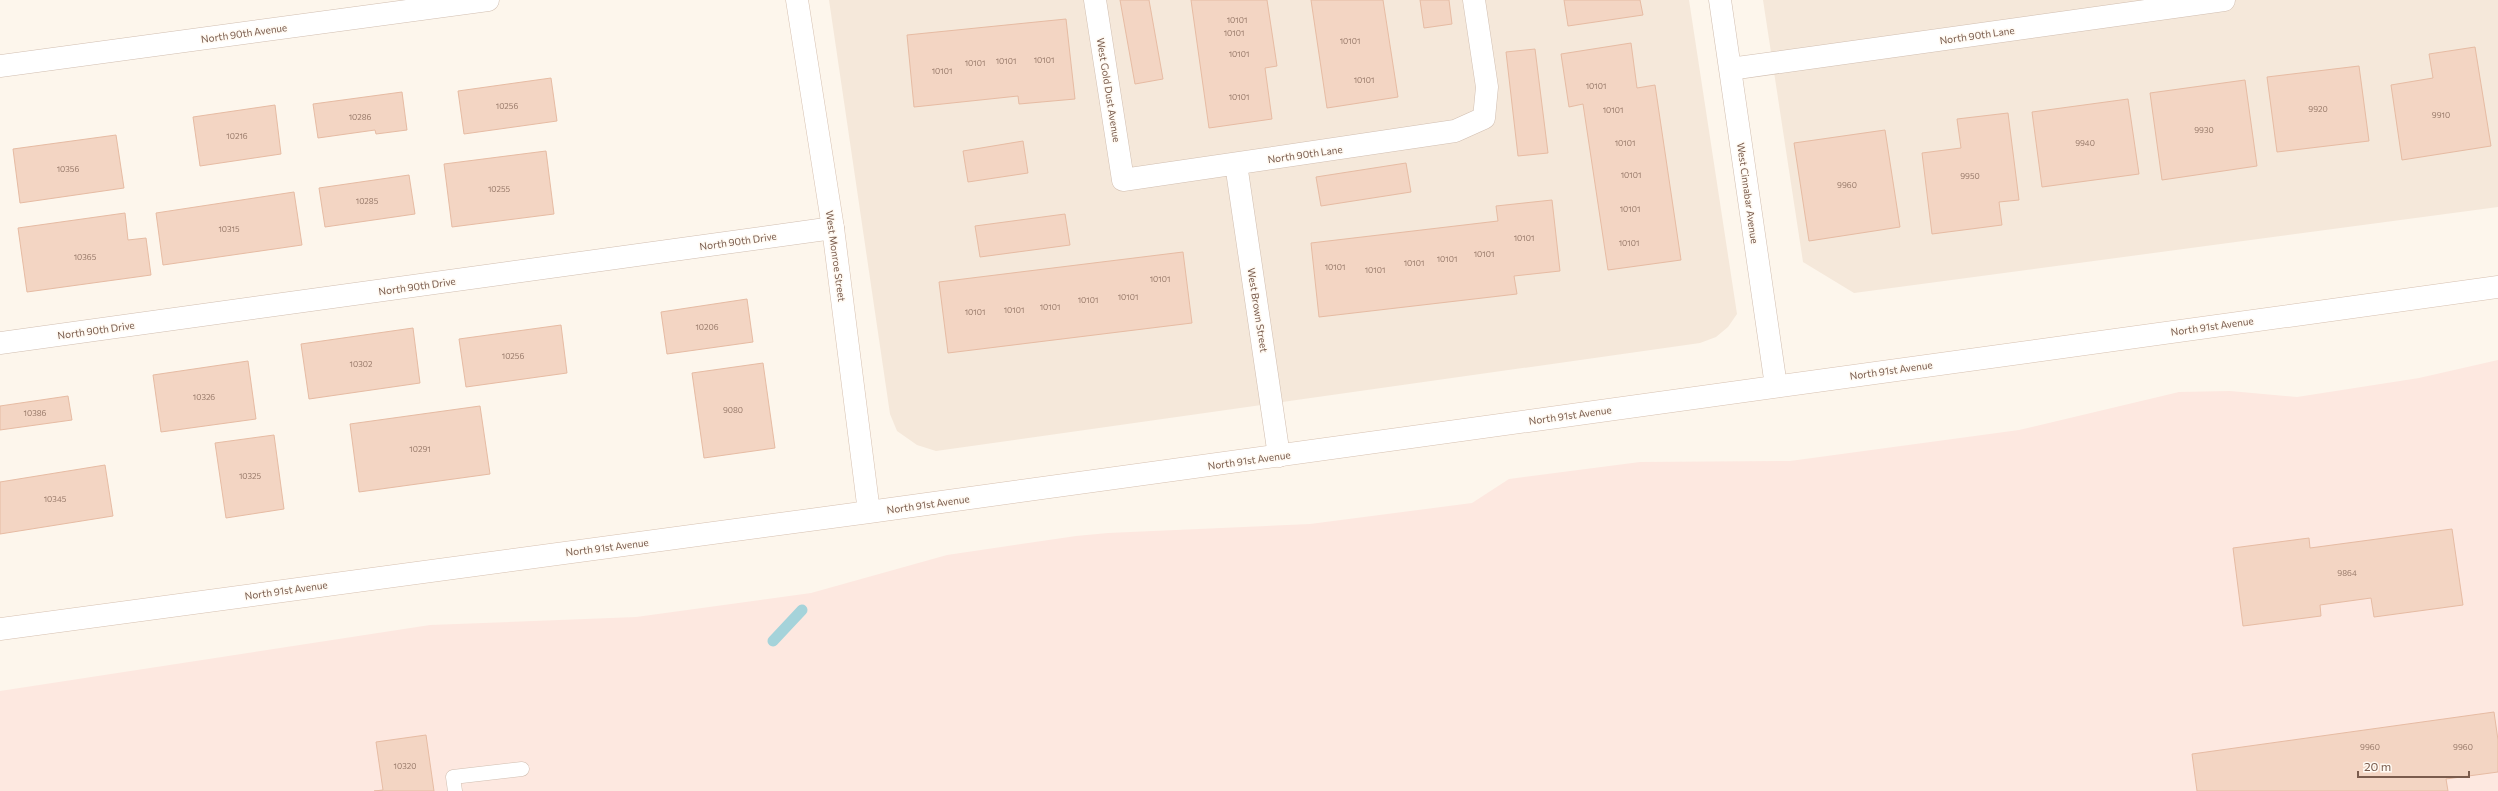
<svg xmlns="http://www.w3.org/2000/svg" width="2498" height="791" font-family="Commissioner,sans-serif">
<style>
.residential{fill:#f5e8da}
.commercial{fill:#fde8e0}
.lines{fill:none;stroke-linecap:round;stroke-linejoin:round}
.stream{stroke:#a5d3da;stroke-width:11}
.building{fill:#f3d5c3;stroke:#e6bba3}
.lane-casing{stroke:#d1beb0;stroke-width:15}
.street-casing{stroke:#d1beb0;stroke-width:23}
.secondary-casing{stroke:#d6c0b0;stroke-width:23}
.lane{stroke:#fff;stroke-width:14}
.street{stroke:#fff;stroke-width:22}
.secondary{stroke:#fff;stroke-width:22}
.labels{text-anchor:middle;stroke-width:3;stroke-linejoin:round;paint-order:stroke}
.number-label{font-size:8px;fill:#987a6a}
.street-label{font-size:10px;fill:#7a5c4d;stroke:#fffaf3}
</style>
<rect width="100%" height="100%" fill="#fdf6ec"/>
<path class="residential" d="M829,0H1689L1737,314L1728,327L1716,337L1700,343L936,451L917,445L897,431L890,414Z
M1763,0H2498V207L1854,293L1803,262Z"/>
<path class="commercial" d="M2498,360V791H0V691L430,625L636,617L811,593L947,555L1076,536L1108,533L1310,524L1472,503L1509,479L1640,462L1790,461L2019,430L2179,392L2230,391L2297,397L2419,378Z"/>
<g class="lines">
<path class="stream" d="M773,641L802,610"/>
</g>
<path class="building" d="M1120,0H1149L1163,79L1135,84Z
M1191,0H1267L1277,66L1265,68L1272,119L1209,128Z
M1311,0H1383L1398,97L1327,108Z
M1420,0H1449L1452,24L1424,28Z
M1564,0H1640L1643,15L1568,26Z
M1066,19L1075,99L1019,104L1018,96L914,107L907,35Z
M1631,43L1637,88L1655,85L1681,260L1608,270L1583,104L1569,107L1561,54Z
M2475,47L2491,146L2402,160L2391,85L2433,78L2429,54Z
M1535,49L1548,153L1518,156L1506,52Z
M2359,66L2369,141L2277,152L2267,77Z
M551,78L557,121L464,134L458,91Z
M2245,80L2257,166L2162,180L2150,93Z
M402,92L407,130L376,134L375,130L318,138L313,104Z
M2128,99L2139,174L2042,187L2032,112Z
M275,105L281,154L200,166L193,117Z
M2008,113L2019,200L1999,202L2002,225L1932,234L1922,153L1961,148L1957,119Z
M1885,130L1900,227L1809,241L1794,143Z
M116,135L124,188L20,203L13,149Z
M1023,141L1028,173L968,182L963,151Z
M546,151L554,214L452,227L444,164Z
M1406,163L1411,192L1321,206L1316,177Z
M409,175L415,214L325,227L319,188Z
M294,192L302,245L163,265L156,213Z
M1552,200L1560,271L1514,276L1517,294L1319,317L1311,243L1498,221L1496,206Z
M125,213L128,240L146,238L151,275L27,292L18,228Z
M1065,214L1070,245L980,257L975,226Z
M1183,252L1192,323L948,353L939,282Z
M747,299L753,342L667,354L661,312Z
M561,325L567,373L466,387L459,339Z
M413,328L420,383L309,399L301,344Z
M248,361L256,419L161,432L153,375Z
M763,363L775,448L704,458L692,373Z
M68,396L72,420L0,430V406Z
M480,406L490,474L359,492L350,424Z
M274,435L284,509L226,518L215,443Z
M105,465L113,516L0,534V482Z
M2452,529L2463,605L2374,617L2371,598L2320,605L2321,616L2243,626L2233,548L2309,538L2310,548Z
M2494,712L2498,740V772L2446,779L2448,791H2197L2192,754Z
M426,735L434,791H374L383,790L376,742Z"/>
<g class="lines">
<defs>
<path id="lane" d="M455,791L453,777L522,769"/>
<path id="street" d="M1095,0L1123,180L1455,131L1484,118L1487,87L1474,0
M1720,0L1776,386
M0,66L488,0
M1730,69L2224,0
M1236,164L1279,456
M0,343L833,228"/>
<path id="secondary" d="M797,0L833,228L869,512
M0,629L869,512L2498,287"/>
</defs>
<use href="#lane" class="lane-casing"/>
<use href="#street" class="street-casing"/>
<use href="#secondary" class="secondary-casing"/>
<use href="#lane" class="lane"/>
<use href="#street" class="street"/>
<use href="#secondary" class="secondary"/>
</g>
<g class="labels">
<g class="number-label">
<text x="1237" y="23">10101</text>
<text x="1234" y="36">10101</text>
<text x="1350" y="44">10101</text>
<text x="1239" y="57">10101</text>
<text x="1044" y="63">10101</text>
<text x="1006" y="64">10101</text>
<text x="975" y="66">10101</text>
<text x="942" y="74">10101</text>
<text x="1364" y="83">10101</text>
<text x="1596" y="89">10101</text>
<text x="1239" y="100">10101</text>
<text x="507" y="109">10256</text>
<text x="2318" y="112">9920</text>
<text x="1613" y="113">10101</text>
<text x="2441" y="118">9910</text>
<text x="360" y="120">10286</text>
<text x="2204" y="133">9930</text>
<text x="237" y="139">10216</text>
<text x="1625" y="146">10101</text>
<text x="2085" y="146">9940</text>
<text x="68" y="172">10356</text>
<text x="1631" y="178">10101</text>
<text x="1970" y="179">9950</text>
<text x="1847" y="188">9960</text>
<text x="499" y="192">10255</text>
<text x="367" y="204">10285</text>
<text x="1630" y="212">10101</text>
<text x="229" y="232">10315</text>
<text x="1524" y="241">10101</text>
<text x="1629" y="246">10101</text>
<text x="1484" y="257">10101</text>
<text x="85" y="260">10365</text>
<text x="1447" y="262">10101</text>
<text x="1414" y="266">10101</text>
<text x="1335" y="270">10101</text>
<text x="1375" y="273">10101</text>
<text x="1160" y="282">10101</text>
<text x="1128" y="300">10101</text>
<text x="1088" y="303">10101</text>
<text x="1050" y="310">10101</text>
<text x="1014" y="313">10101</text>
<text x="975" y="315">10101</text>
<text x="707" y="330">10206</text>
<text x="513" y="359">10256</text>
<text x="361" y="367">10302</text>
<text x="204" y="400">10326</text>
<text x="733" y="413">9080</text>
<text x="35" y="416">10386</text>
<text x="420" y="452">10291</text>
<text x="250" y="479">10325</text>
<text x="55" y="502">10345</text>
<text x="2347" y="576">9864</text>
<text x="2370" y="750">9960</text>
<text x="2463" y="750">9960</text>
<text x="405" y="769">10320</text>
</g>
<g class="street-label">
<text transform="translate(244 33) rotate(-8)" y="4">North 90th Avenue</text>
<text transform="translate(1977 35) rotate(-8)" y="4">North 90th Lane</text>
<text transform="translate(1109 90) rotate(81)" y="4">West Gold Dust Avenue</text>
<text transform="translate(1305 154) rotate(-8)" y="4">North 90th Lane</text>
<text transform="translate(1748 193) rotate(82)" y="4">West Cinnabar Avenue</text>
<text transform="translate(738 241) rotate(-8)" y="4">North 90th Drive</text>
<text transform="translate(836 256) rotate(82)" y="4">West Monroe Street</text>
<text transform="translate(417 286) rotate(-8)" y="4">North 90th Drive</text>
<text transform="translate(1258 310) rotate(81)" y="4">West Brown Street</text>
<text transform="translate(2212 326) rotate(-8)" y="4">North 91st Avenue</text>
<text transform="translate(96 330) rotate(-8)" y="4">North 90th Drive</text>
<text transform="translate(1891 370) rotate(-8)" y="4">North 91st Avenue</text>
<text transform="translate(1570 415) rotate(-8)" y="4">North 91st Avenue</text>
<text transform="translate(1249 460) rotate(-8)" y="4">North 91st Avenue</text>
<text transform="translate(928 504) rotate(-8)" y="4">North 91st Avenue</text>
<text transform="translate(607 547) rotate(-7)" y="4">North 91st Avenue</text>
<text transform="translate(286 590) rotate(-8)" y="4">North 91st Avenue</text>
</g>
</g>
<path d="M2358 771v6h111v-6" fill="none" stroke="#7a5c4d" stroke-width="2"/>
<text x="2364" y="771" font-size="12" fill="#7a5c4d" stroke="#fffaf3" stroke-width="3" paint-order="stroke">20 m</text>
</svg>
